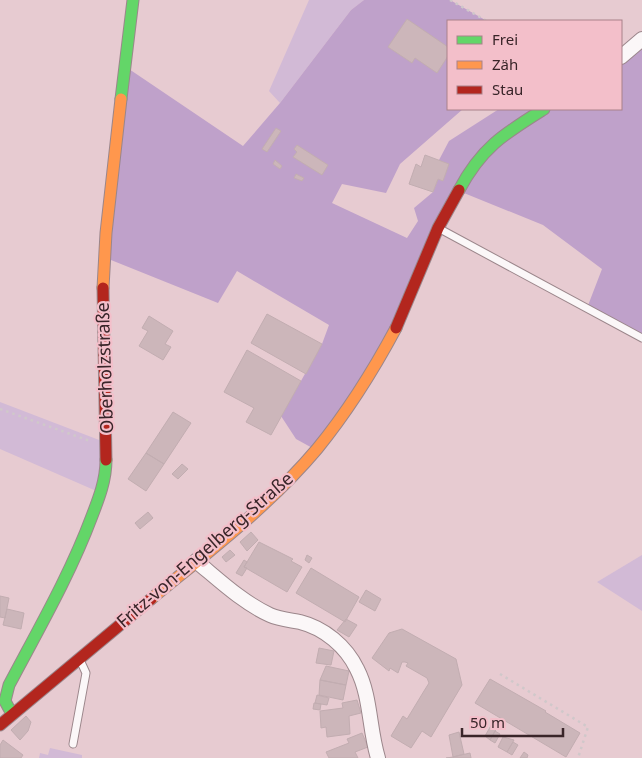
<svg xmlns="http://www.w3.org/2000/svg" width="642" height="758" font-family="'Noto Sans',sans-serif">
<style>
.green{fill:#d2bad6}
.forest{fill:#bfa1ca}
.building{fill:#ccb6ba;stroke:#c2adb1}
.lines{fill:none;stroke-linecap:round;stroke-linejoin:round}
.lane-casing{stroke:#9b868b;stroke-width:9}
.street-casing{stroke:#9b868b;stroke-width:16}
.fast-casing{stroke:#9b868b;stroke-width:13}
.slow-casing{stroke:#9b868b;stroke-width:13}
.jam-casing{stroke:#9b868b;stroke-width:13}
.path{stroke:#d0c8ca;stroke-width:2.5;stroke-dasharray:2.5 4;stroke-linecap:butt}
.lane{stroke:#fbf7f8;stroke-width:7}
.street{stroke:#fbf7f8;stroke-width:14}
.fast{stroke:#63d668;stroke-width:11}
.slow{stroke:#ff974d;stroke-width:11}
.jam{stroke:#b3261e;stroke-width:11}
.labels{text-anchor:middle;stroke-width:4.5;stroke-linejoin:round;paint-order:stroke}
.street-label{font-size:18px;fill:#392529;stroke:#f3bfca}
</style>
<rect width="100%" height="100%" fill="#e7cbd1"/>
<path class="green" d="M309,0H364L351,10L280,103L269,91Z
M0,402L107,443L101,493L0,449Z
M642,555V611L597,582Z
M50,748L82,755V758H39L40,753L48,755Z"/>
<path class="forest" d="M364,0H450L487,21H448V109H463L400,164L386,193L342,184L332,203L407,238L418,221L414,208L433,192L438,179L443,181L439,160L449,141L499,109H621V57L642,39V338L587,308L602,269L543,225L459,191L373,371L316,450L296,439L281,416L322,344L329,325L237,271L218,303L106,258L126,67L243,146L280,103L351,10Z"/>
<path class="building" d="M407,19L448,47V56L437,73L415,58L412,63L388,47Z
M276,128L281,131L267,152L262,149Z
M297,145L328,165L322,175L293,157L297,152L294,149Z
M425,155L449,164L443,181L438,179L433,192L409,184L416,164L421,167Z
M275,160L282,166L280,169L273,164Z
M296,174L304,178L302,181L294,178Z
M267,314L322,344L306,374L251,343Z
M149,316L173,331L165,344L171,347L163,360L139,346L148,331L142,328Z
M247,350L301,381L271,435L246,422L254,408L224,392Z
M173,412L191,423L164,464L146,453Z
M146,453L164,464L146,491L128,479Z
M182,464L188,469L178,479L172,474Z
M148,512L153,518L140,529L135,523Z
M251,532L258,540L247,551L240,542Z
M259,542L293,559L291,561L302,567L287,592L244,567Z
M230,550L235,555L226,562L222,557Z
M307,555L312,558L309,563L305,560Z
M244,560L247,562L244,567L247,568L242,576L236,573Z
M311,568L359,597L345,622L296,593Z
M366,590L381,599L375,611L359,602Z
M0,596L9,598L5,618L0,617Z
M7,609L24,613L21,629L3,625Z
M346,619L357,625L349,637L337,630Z
M402,629L456,659L462,685L431,737L422,731L411,748L391,736L403,716L407,719L424,691L429,683L427,678L406,666L408,663L405,662H402L398,673L390,668L389,671L372,658L389,633Z
M319,648L334,651L331,665L316,663Z
M326,666L349,671L346,685L320,680Z
M490,679L546,711L545,712L580,733L566,757L475,703Z
M320,680L346,685L343,700L319,695Z
M317,695L329,698L327,705L315,703Z
M357,700L361,713L349,716L350,734L327,737L326,727L321,728L320,711L343,708L342,703Z
M314,703L321,704L320,710L313,709Z
M26,716L31,722L28,731L20,740L11,730Z
M493,722L498,726L490,740L485,736Z
M495,731L500,734L495,743L490,740Z
M459,732L464,754L453,757L449,735Z
M362,733L368,747L355,752L358,758H329L326,752L349,743L347,739Z
M503,737L514,740L507,752L498,747Z
M3,740L23,755L21,758H0V745Z
M513,742L518,745L512,755L507,752Z
M524,752L528,755L527,758H520Z
M470,753L471,758H446L453,757Z"/>
<g class="lines">
<defs>
<path id="lane" d="M440,229L642,338
M73,744L86,673L80,660"/>
<path id="street" d="M621,57L642,39
M196,561C219,580 242,602 270,615C279,619 290,620 300,622C324,628 346,646 357,669C371,696 369,729 378,758"/>
<path id="fast" d="M121,99L133,0
M459,190C482,147 504,134 544,109
M12,714L5,701L9,685C38,630 70,575 92,516C99,498 106,480 106,460"/>
<path id="slow" d="M103,288L106,233L121,99
M151,599C208,552 269,506 317,449C348,411 373,371 396,328"/>
<path id="jam" d="M103,288L106,460
M396,328L438,228L459,190
M0,725L151,599"/>
</defs>
<use href="#lane" class="lane-casing"/>
<use href="#street" class="street-casing"/>
<use href="#fast" class="fast-casing"/>
<use href="#slow" class="slow-casing"/>
<use href="#jam" class="jam-casing"/>
<path class="path" d="M450,0L487,21
M0,409L90,441
M500,674L588,727L578,758"/>
<use href="#lane" class="lane"/>
<use href="#street" class="street"/>
<use href="#fast" class="fast"/>
<use href="#slow" class="slow"/>
<use href="#jam" class="jam"/>
</g>
<g class="labels">
<g class="street-label">
<text transform="translate(105 368) rotate(-92)" y="6">Oberholzstraße</text>
<text transform="translate(205 550) rotate(-41)" y="6">Fritz-von-Engelberg-Straße</text>
</g>
</g>
<rect x="447" y="20" width="175" height="90" fill="#f3bfca" stroke="#a9818a"/>
<rect x="457" y="36" width="25" height="8" fill="#63d668" stroke="#a9818a"/>
<text x="492" y="45" font-size="15" fill="#392529">Frei</text>
<rect x="457" y="61" width="25" height="8" fill="#ff974d" stroke="#a9818a"/>
<text x="492" y="70" font-size="15" fill="#392529">Zäh</text>
<rect x="457" y="86" width="25" height="8" fill="#b3261e" stroke="#a9818a"/>
<text x="492" y="95" font-size="15" fill="#392529">Stau</text>
<path d="M462 728v8h101v-8" fill="none" stroke="#392529" stroke-width="2.5"/>
<text x="470" y="728" font-size="15" fill="#392529" stroke="#f3bfca" stroke-width="4" paint-order="stroke">50 m</text>
</svg>
